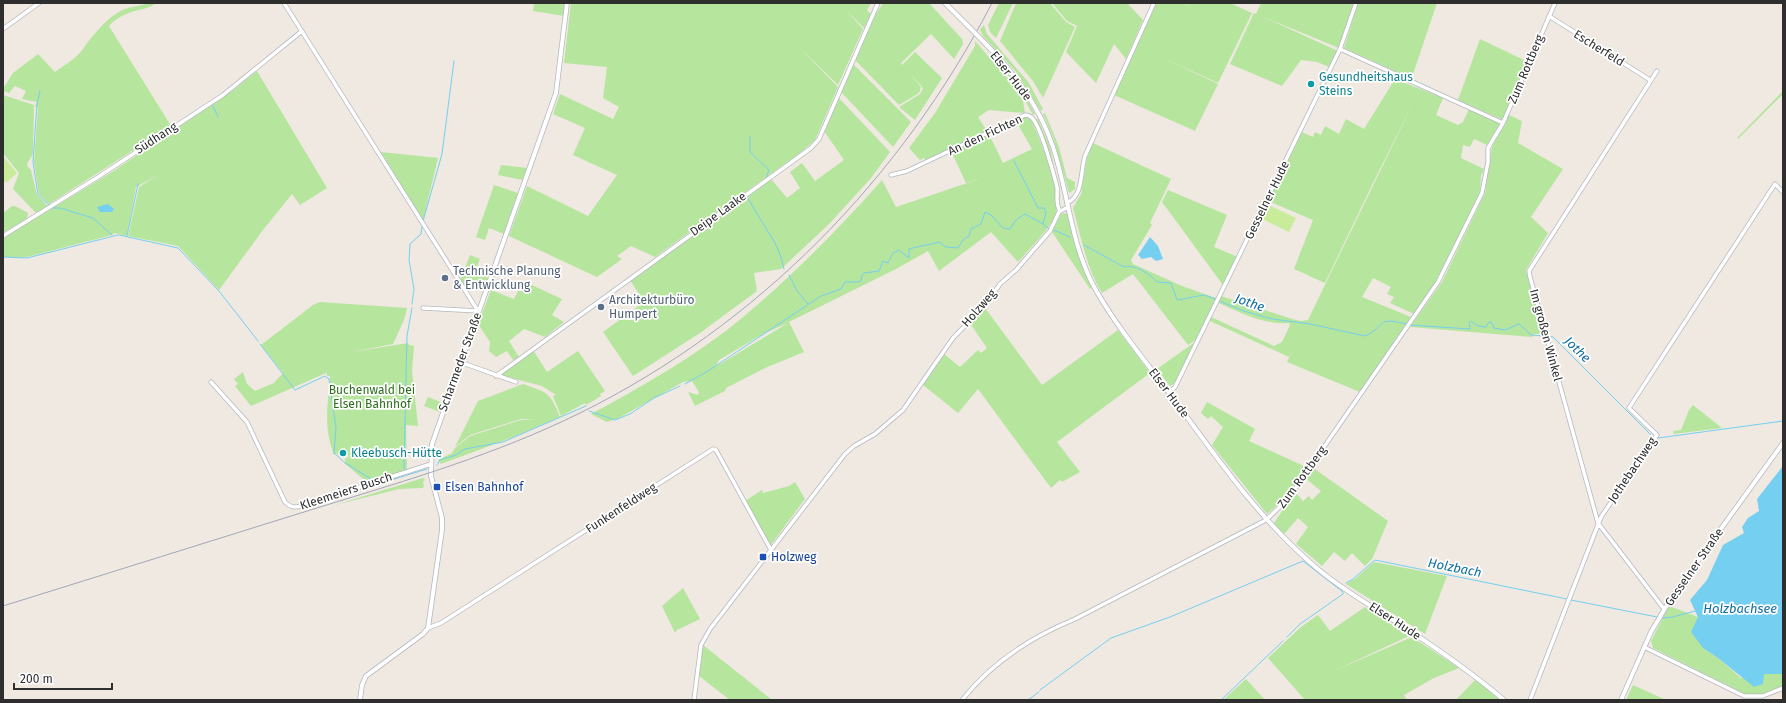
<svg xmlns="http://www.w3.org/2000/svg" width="1786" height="703" font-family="'Fira Sans',sans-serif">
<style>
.green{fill:#b6e59e;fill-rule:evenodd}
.pitch{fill:#c9ec9a}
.water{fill:#75cff0}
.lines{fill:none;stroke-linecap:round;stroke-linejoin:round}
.stream{stroke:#75cff0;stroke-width:1}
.minor-casing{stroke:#b4b7c1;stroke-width:5}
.tertiary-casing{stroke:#b4b7c1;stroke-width:5.5}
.minor{stroke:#fff;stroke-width:3.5}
.tertiary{stroke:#fff;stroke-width:4}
.rail{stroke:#a3a6b8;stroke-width:1}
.tertiary-bridge-casing{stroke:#b4b7c1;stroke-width:5.5;stroke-linecap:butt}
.tertiary-bridge{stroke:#fff;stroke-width:4}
.culture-dot{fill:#0f9aa8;stroke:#fff;stroke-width:1.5}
.service-dot{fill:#5c6f8a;stroke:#fff;stroke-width:1.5}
.transit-dot{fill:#1a4fb4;stroke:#fff;stroke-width:1.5}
.labels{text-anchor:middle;stroke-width:3.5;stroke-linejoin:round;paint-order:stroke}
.street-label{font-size:12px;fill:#2e2e2e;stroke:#fff}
.culture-label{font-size:12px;fill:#0d838f;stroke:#fff;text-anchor:start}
.service-label{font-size:12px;fill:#4e5e75;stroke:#fff;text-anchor:start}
.park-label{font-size:12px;fill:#2c6e1b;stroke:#fff}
.transit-label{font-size:12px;fill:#164399;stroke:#fff;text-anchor:start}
.water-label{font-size:13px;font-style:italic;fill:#0d6fa3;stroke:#fff}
</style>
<rect width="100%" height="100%" fill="#efe9e1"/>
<path class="green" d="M148,3H156C149,9 140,9 131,12C123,15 115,19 109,26L171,126L49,204L39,195L34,162L38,108L35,106L37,102L22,99L26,91L15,86L9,93L3,91V89L13,73L38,54L55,72C63,66 77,58 83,49C92,36 105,20 119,12C128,6 139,7 148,3Z
M534,3H565L564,16L533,11Z
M571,3H871L867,10L871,14L864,28L846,10L863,29L838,85L800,48L838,87L815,140L800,153L655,257L631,246L617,256L622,259L597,277L509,236L527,186L588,216L617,175L573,155L585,128L553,114L560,94L613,119L619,107L603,98L607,67L564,63Z
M883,3H929L962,39L963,44L954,59L931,34L901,63L902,65L915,52L942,78L915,120L899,107L920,94L923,88L909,72L921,87L919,93L899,105L855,60L876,14Z
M999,3H1013L996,38L990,32L988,25Z
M1016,3H1050L1066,22L1075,27L1043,98L1033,81L1000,41Z
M1052,3H1127L1143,20L1126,59L1114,44L1096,83L1066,52L1077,26L1067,21Z
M1156,3H1182L1192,7L1184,3H1230L1252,13L1218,83L1161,57L1218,84L1195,131L1114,95Z
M1261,3H1354L1339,48L1261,16L1338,51L1329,67L1317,62L1301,60L1282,86L1230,64L1254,13L1256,14Z
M1358,3H1437L1412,77L1410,78L1344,48Z
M984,25L987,34L1029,83L1043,109L1041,111L1016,72L983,36L980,30Z
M1480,39L1526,61L1503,120L1458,100Z
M975,41L1009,80L1023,101L1025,113L989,110L978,117L987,131L926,161L924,158L920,160L909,148L935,113L975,46Z
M999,63L1021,89L1035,114L1033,115L1022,95Z
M853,64L911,122L893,147L841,92Z
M257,71L327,188L300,205L292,194L263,230L219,290L178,246L128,236L139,187L158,175L136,187L127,236L115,233L112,235L27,257H3V238L112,172L235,89Z
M1395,79L1443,98L1436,115L1458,125L1463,122L1469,109L1499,123V125L1487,145L1474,139L1470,147L1463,145L1461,158L1484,169L1481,176L1480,192L1437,280L1414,314L1390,303L1394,297L1387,294L1391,287L1373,278L1362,297L1411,317L1360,392L1287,362L1296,343L1289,357L1210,321L1211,317L1274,346L1282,342L1290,325L1289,323C1264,325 1241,313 1219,303L1221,296L1292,319L1301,321L1308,320L1414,101L1372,185L1359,179L1372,185L1325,283L1294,269L1313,220L1268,201L1302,132L1313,137L1315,132L1321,135L1325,126L1339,134L1346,119L1364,129Z
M1783,91V94L1738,139L1737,138Z
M3,95L34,105L33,154L28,162L27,166L31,170L37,195L48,206L36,213L13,189L19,173L3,153Z
M839,98L890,152L871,178L830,223L781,269L754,273L757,291L700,333L633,376L603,332L644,302L630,280L771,179L787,198L800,188L790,172L802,163L815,181L844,160L824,131Z
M1045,113L1059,147L1067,178L1075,182V189L1069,193L1053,137L1043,114Z
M1509,115L1522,121L1518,143L1563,169L1531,217L1548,233L1526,270L1543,334H1534L1532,337L1410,327L1442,282L1485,193L1492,147Z
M1025,117L1031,119C1041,142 1061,189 1056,214C1053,225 1027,252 1018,262L991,232L939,271L928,251L896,269L789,322L804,352L765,368L726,388L725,391L695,406L688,392L698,395L699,392L692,381L683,382L617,419L607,422L591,414C643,386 696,356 742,318C792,276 839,229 882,180L896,207L988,176L966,183L951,151L989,134L1003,163L1032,149L1016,121ZM788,323L715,367L719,360L765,333Z
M1036,119H1038L1050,147L1054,166L1036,120Z
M1093,143L1171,179L1150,223L1152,225L1131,260L1133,264L1182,286L1216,298L1197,339L1188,345L1133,274L1102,293C1086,267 1081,237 1073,208L1081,194L1087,158Z
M381,152L438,158L423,221Z
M501,165L527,168L522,180L498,175Z
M494,185L518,193L504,234L489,228L485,240L476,237Z
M1168,190L1227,215L1214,247L1238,257L1223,285L1162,202Z
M12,206H15L28,213L27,219L3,233V213Z
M1067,213L1078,253L1092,288L1090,289L1052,232L1061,214Z
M470,255L480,259L475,271L488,276L485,287L473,283L470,290L467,292L460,281Z
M523,281L562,299L552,315L564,322L545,337L524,329L509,341L519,357L513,360L507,351L496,357L489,351L490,342L478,324L491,290L514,299Z
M320,302L407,308L404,320L393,344L352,352L408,343L409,345L414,346L412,371L418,426L406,425L407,469L406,470L380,479L367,482L344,463L346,461L344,460L349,456L345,452L340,457L336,453L334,455C323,426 328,406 330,376H327L326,369V373L251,406L235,386L238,384L234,379L243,372L247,384L255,391L274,383L283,373L261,345L313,305Z
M985,308L1042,385L1118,330L1150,373L1057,442L1080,472L1062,482L1060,480L1051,488L978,389L958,413L923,385L944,354L960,367L978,350L981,353L987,348L969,322Z
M1195,342L1175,383L1170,386L1157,369Z
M533,350L547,372L578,351L605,391L600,394L601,396L586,405L585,403L561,416L553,396L556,395L542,386L500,375Z
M523,384C548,393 550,392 560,417L503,441L441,464L438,460L452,453L455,448L470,436L521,420L536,419H521L470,435L455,447L478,401Z
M428,397L443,403L440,412L424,406Z
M1207,402L1255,429L1249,441L1306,467L1285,498L1267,514L1212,445L1223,427L1211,416L1208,419L1201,413Z
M1693,405L1722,428L1673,434L1674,431L1681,430L1689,410Z
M1312,467L1388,521L1372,559L1365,566L1352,553L1345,561L1334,552L1322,566L1296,544L1308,527L1298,518L1284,534L1274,523L1295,492L1303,501L1309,496L1312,500L1321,491L1305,478Z
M423,478L425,480L423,482L424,487L422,488L399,489L335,505Z
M795,482L805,499L770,546L745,501L762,490L763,493L789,486Z
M1374,562L1447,576L1425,634L1346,584L1356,578Z
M683,588L700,619L677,630L675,633L662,606Z
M1669,606L1698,617L1703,648L1718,658L1741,678L1764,674H1783V686L1763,694H1745L1653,648L1651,641Z
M1365,607L1409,636L1334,671L1412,637L1459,668L1434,678L1404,695L1407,700H1305L1268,658L1301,627L1318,615L1330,631Z
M703,645L772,700H730L699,676Z
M1246,679L1265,700H1223Z
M1476,679L1500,700H1456Z
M1633,685L1666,700H1626Z"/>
<path class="pitch" d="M3,156L17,173L6,183L3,179Z
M1269,205L1296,218L1289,232L1262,219Z"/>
<path class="water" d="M108,204L114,209L112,212H100L97,207Z
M1150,237L1158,246L1163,259L1156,261L1151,257L1142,259L1138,255Z
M1783,466V674H1764L1763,684L1754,687L1718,658L1703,648L1691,632L1698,617L1690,600L1707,580L1723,545L1744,533L1742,527L1748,518L1759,511L1757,499Z"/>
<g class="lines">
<path class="stream" d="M40,91L37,104L33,162L38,195L49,205
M212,104L218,117
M1014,161L1038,208H1044L1046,213L1043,224L1049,229
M745,194L766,179L769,170L750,152V136
M747,197L775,243L781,257L784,269
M53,208H60L93,218L112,235
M423,221L442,154L454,61
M1054,230L1070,237
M119,235L178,248L219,291L258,341
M127,236L138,184
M1084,245L1124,267C1136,264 1149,274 1157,282L1171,283L1177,300L1204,295L1215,299
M3,257L27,258L118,235
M789,275L797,291L808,304
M1219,301L1244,311L1272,319L1310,324L1365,336C1387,326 1376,316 1406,324
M412,304L414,289L409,260L410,244L421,234L422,227
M1409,325L1470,329L1469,323L1471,321L1478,326L1486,327L1489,322L1492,323L1494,328L1505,330L1519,324L1531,335L1544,336
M1547,336L1553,337L1653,437L1658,438L1783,421
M260,344L295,390L325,376L329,379L336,428L334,453L344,462L374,481
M685,384L708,371L821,296L841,289L845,282H857L861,281L862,275L864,273L879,271L883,261L888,263L893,253L899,250L909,258V249C919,246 929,245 939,242L946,247L958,248L963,240L969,236L971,229L981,224L985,212L991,215L1003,228L1010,229L1016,220L1025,214L1043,224
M589,411L615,420L630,414L654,398L680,386
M437,465L440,460L456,455L465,449L503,442L586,406
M406,471L404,468L407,336L412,308
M375,485L427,469
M1346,583L1353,579L1375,560L1567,599
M1571,600L1657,617
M1663,618L1673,617L1695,611
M1040,690L1111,638L1170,617L1303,561L1343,592V594L1300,624L1287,637
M1028,700L1039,692
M1221,700L1283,641"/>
<defs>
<path id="minor" d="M284,3L478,311
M1549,16L1650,80
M3,29L39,3
M1340,49L1503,123
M1657,71L1529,271L1530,277L1598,523L1664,609
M891,175L907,171L1025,115C1027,115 1029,115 1031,117C1040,123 1054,175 1057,187C1058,196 1055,203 1060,211
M1067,203C1084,195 1080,172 1085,156L1154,3
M3,236L98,177L223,95L302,31
M423,308L478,311
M460,362L516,382
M496,376L811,148L819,139L878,3
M211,382L247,422L285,502C290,507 294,508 301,506L431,464
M1169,393L1175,387L1340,49L1356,3
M428,628L441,623L713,449L716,450L771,550
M1644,647L1744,696H1763L1783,688
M694,700L701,645L710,629L845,454L854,446L875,434L903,410L953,338L986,304L1000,284L1017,269L1050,231L1059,212L1068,207
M962,700C992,662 1031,637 1075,619L1266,520L1288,499L1438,282L1482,193L1488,162V148L1503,123L1555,3
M1530,700L1601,517L1657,435L1629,408L1775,184L1783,192"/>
<path id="tertiary" d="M945,3L968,26
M981,39C1012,71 1039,104 1053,147C1069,195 1071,248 1097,292C1119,330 1147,363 1173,398C1217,458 1261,522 1319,570C1342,589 1369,605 1395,621C1432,645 1470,671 1504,700
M360,700L362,685L366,676L423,634L428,628L442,530V518L431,476L432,444L556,93L567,3
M1621,700L1651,632L1673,595L1783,443"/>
</defs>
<use href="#minor" class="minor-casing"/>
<use href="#tertiary" class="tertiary-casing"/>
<use href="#minor" class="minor"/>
<use href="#tertiary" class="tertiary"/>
<path class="rail" d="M3,606C109,573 214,540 320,507C408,480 497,454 580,413C758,325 901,179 992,3"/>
<defs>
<path id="tertiary-bridge" d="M968,26L981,39"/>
</defs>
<use href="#tertiary-bridge" class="tertiary-bridge-casing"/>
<use href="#tertiary-bridge" class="tertiary-bridge"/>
</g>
<g class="culture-dot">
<circle cx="1311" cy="84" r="4"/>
<circle cx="343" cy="453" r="4"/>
</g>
<g class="service-dot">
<circle cx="445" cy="278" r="4"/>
<circle cx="601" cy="307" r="4"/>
</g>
<g class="transit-dot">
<rect x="433" y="483" width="8" height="8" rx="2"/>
<rect x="759" y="553" width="8" height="8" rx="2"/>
</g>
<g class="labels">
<g class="street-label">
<text transform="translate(1599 48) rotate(32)" y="4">Escherfeld</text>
<text transform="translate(1526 69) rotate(-67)" y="4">Zum Rottberg</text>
<text transform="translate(1011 76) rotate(52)" y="4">Elser Hude</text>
<text transform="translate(985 135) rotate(-25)" y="4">An den Fichten</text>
<text transform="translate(156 138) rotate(-33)" y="4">Südhang</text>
<text transform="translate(1267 200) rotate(-64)" y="4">Gesselner Hude</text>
<text transform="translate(718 214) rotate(-36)" y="4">Deipe Laake</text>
<text transform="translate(979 308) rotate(-49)" y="4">Holzweg</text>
<text transform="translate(1546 335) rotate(75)" y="4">Im großen Winkel</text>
<text transform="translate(460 362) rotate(-70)" y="4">Scharmeder Straße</text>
<text transform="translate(1169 393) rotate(53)" y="4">Elser Hude</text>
<text transform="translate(1632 470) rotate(-56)" y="4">Jothebachweg</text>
<text transform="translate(1302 477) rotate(-54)" y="4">Zum Rottberg</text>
<text transform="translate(346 491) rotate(-18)" y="4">Kleemeiers Busch</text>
<text transform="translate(621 508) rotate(-33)" y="4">Funkenfeldweg</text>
<text transform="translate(1694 567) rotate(-55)" y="4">Gesselner Straße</text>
<text transform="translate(1395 621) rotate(33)" y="4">Elser Hude</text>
</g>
<g class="culture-label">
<text x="1319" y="81">Gesundheitshaus<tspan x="1319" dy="14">Steins</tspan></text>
<text x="351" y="457">Kleebusch-Hütte</text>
</g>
<g class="service-label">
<text x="453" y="275">Technische Planung<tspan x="453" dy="14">&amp; Entwicklung</tspan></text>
<text x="609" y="304">Architekturbüro<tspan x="609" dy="14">Humpert</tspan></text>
</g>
<g class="park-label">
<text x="372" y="394">Buchenwald bei<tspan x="372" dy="14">Elsen Bahnhof</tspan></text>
</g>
<g class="transit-label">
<text x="445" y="491">Elsen Bahnhof</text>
<text x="771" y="561">Holzweg</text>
</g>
<g class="water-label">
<text transform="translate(1250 302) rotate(19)" y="5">Jothe</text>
<text transform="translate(1578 349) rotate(44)" y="5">Jothe</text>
<text transform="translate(1455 567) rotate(11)" y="5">Holzbach</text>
<text x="1740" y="613">Holzbachsee</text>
</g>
</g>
<rect width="1786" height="703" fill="none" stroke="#2e2e2e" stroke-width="8"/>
<path d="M14 683v6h98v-6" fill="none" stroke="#2e2e2e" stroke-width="2"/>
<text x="20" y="683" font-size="12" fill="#2e2e2e" stroke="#ffffff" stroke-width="3" paint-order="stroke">200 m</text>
</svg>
